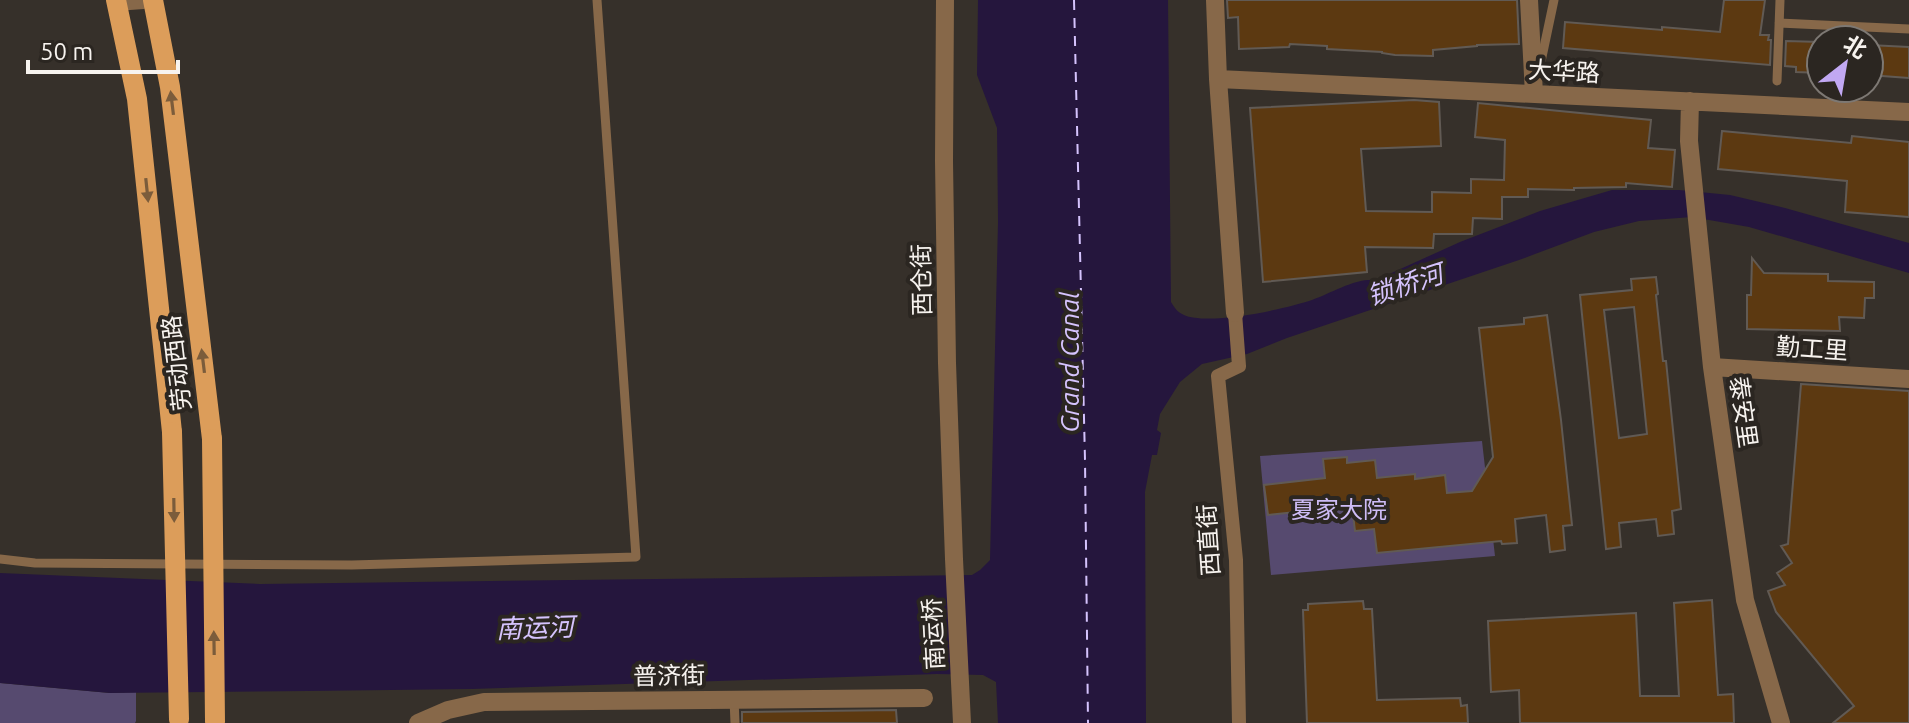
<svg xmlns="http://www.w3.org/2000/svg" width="1909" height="723" font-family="Ubuntu,'Noto Sans SC',sans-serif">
<rect width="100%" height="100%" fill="#36302a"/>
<!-- green -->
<path fill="#564a6f" d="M1482,441L1495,556L1271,575L1260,456Z
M0,683L110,693L136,692V721L135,723H0Z"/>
<!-- water -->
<path fill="#25163d" d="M978,0H1168L1171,302C1175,308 1177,312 1184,315C1209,326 1285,309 1312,300C1332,293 1355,278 1376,280L1460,242L1540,211L1612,190H1679L1730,195L1785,208L1909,243V273L1749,227L1692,217L1639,221L1594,232L1519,260L1287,338L1247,354L1202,364L1180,382L1160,414L1157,430L1161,433L1157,455H1152L1145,492L1146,723H998L996,682L983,675L937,674L472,689L308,691L110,693L0,683V573L260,584L972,575L980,570L990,560L998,222L997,128L977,75Z"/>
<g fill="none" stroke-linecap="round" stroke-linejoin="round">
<!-- ferry -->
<path stroke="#d5c3fd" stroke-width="2" stroke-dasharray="10 8" stroke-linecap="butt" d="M1074,0L1085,460L1088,723"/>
</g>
<!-- building -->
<path fill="#5c3911" stroke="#615a54" stroke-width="2" fill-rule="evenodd" d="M1227,0H1517L1519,44L1477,45V46L1433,50V56L1395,55L1382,53V52L1327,49V46L1290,44L1289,47L1239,49L1238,17L1228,18Z
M1724,0H1765L1760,35H1769L1768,40H1771L1770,65L1563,48L1565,22L1662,30V27L1720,32Z
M1786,41L1821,42V73L1796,72V67L1785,66Z
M1869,45L1909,47V78L1869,75Z
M1414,100L1439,102L1441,146L1361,149L1366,211L1432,212V192L1471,193V179L1504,180L1505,140L1475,137L1478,103L1651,120L1648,148L1675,150L1672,187L1626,183V187L1574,188V190L1528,189V197H1502V219L1473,218L1472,234H1434L1433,248L1365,247L1367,272L1263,282L1250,108Z
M1722,131L1851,143L1852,136L1909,142V217L1845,212L1847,181L1718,169Z
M1752,258L1764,273L1828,274V281L1874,282V298H1865L1864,318L1839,317L1840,331L1747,329V295H1751Z
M1656,277L1658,294L1656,295L1663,361H1666L1681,509L1672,511L1674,534L1658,536L1656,519L1619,523L1621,547L1606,549L1580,295L1632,290L1631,279ZM1634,307L1647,434L1619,438L1604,310Z
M1547,315L1561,420L1572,525L1563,526L1565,550L1550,552L1546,515L1515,519L1517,543L1502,544L1501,541L1377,553L1374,529L1355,531L1352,506L1268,515L1264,485L1325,478L1323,459L1347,457V463L1375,460L1377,478L1415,474V479L1445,475L1447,493L1472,491L1493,457L1479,328L1524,324V318Z
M1801,384L1909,391V723H1833L1854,706L1776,612L1768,591L1785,585L1777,573L1792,563L1781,546L1788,544Z
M1712,600L1718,695L1733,694L1734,723H1520L1519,690L1491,692L1488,621L1636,613L1640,696H1679L1674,603Z
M1363,601L1364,609H1372L1377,700L1460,698L1461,706L1467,705L1468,723H1307L1303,610H1308V604Z
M896,710L897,723H742V712Z"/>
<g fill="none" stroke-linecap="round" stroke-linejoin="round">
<!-- service -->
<path stroke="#876849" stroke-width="9" d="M1779,23L1909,29
M1539,71L1554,0
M1777,81L1780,0
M0,559L35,563L352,565L636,557L597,0
M734,699L735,723"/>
<!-- pedestrian -->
<path stroke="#876849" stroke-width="14" d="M1235,313L1239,366L1218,376L1236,560L1239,723"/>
<!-- minor -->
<path stroke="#876849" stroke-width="18" d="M945,0L944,161L947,363L954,559L962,723
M1215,0L1218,79L1235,313
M1529,0L1534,94
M116,2L143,0
M1218,79L1909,112
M1690,101L1689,141L1712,367L1745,600L1781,723
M1712,367L1909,379
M418,723L448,710L484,702L924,698"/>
<!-- primary -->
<path stroke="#dc9d5a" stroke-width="20" d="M116,0L137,99L172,432
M153,0L170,87L212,439"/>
<!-- primary-bridge -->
<path stroke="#dc9d5a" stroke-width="20" d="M172,432L179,719
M212,439L215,721"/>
</g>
<!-- one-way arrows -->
<defs><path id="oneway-solid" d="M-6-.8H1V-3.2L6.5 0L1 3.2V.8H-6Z" transform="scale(2)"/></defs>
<g fill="#7b5c3b">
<use href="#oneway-solid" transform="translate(172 103) rotate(-97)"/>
<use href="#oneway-solid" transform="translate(147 190) rotate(84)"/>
<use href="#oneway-solid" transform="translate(203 361) rotate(-97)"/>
<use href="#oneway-solid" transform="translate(174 510) rotate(89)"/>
<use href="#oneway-solid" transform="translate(214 643) rotate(-91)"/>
</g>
<g text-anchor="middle" stroke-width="8" stroke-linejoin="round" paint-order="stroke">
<!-- street labels -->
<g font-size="24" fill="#f7f3ef" stroke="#2b2621">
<text transform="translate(1564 72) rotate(3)" y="8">大华路</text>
<text transform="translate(922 280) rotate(-91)" y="8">西仓街</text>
<text transform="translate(1812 349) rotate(4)" y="8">勤工里</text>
<text transform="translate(177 363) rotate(-97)" y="8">劳动西路</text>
<text transform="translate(1743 412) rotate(82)" y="8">泰安里</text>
<text transform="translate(1209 540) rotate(-94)" y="8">西直街</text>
<text transform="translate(934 634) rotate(-93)" y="8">南运桥</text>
<text transform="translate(669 676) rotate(-1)" y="8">普济街</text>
</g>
<!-- park labels -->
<g font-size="24" fill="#cebcf6" stroke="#2b2621">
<text x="1339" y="518">夏家大院</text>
</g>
<!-- water labels -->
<g font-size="26" font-style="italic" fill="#d5c3fd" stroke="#2b2621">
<text transform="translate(1405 285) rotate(-18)" y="9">锁桥河</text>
<text transform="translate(1070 362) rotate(-90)" y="9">Grand Canal</text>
<text transform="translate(535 628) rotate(-2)" y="9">南运河</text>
</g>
</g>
<!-- north arrow -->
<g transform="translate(1845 64) rotate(31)"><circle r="38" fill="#2b2621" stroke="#7d7873" stroke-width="2"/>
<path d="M0-6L14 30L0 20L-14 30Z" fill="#c1a8f3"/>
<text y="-12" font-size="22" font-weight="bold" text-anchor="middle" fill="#f7f3ef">北</text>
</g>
<!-- scale -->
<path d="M28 60v12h150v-12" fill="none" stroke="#f7f3ef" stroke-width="4"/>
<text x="40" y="60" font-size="24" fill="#f7f3ef" stroke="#2b2621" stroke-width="6" paint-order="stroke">50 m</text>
</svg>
